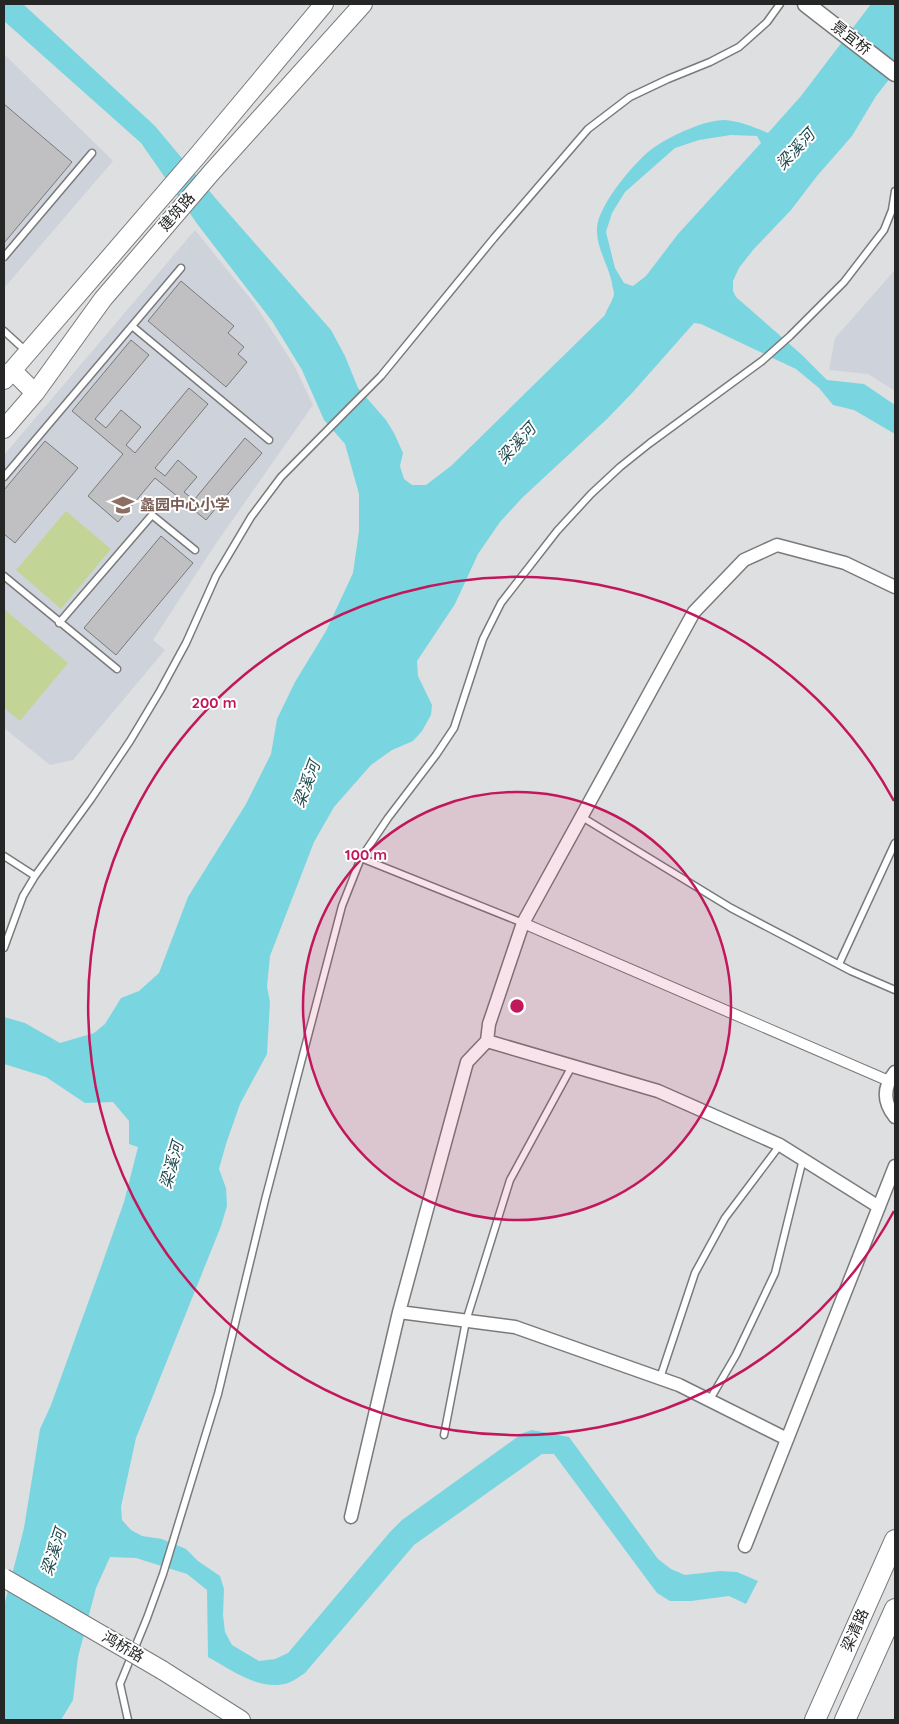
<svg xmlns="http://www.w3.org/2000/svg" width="899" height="1724" font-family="Quicksand,'Noto Sans SC',sans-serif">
<rect width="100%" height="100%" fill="#dedfe1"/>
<!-- built -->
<path fill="#ced3db" d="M4,54L113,161L4,288Z
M195,230L254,303L294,365L313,405L215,545L153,640L165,650L73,760L50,765L4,728V455Z
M895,270V391L868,374L829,370L835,338Z"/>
<!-- green -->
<path fill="#c2d596" d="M66,511L111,549L61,609L16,570Z
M4,609L68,663L20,721L4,708Z"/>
<!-- water -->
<path fill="#79d6e1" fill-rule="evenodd" d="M4,4H23L155,126L217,200L331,330L345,356L358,388L386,420L394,433L403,453L400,466L404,479L412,485H426L451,466L605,315C607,309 613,300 614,294C614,291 612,286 612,283C608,264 596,248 597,228C598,205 637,158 656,146C673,135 705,120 724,120C740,121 754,127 768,133L801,96L871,4H895V72L876,96L852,136L817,176L791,210L753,250L739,268L733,281V291L736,297L802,355L827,380L864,384L895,405V434L854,410L833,405L819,388L796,369L701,324L694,323L633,392L607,419L522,498L500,522L478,554L455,604L417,661L418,676L432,705L431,715L422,731L413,741L392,750L371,765L334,807L314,842L270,956L267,987L270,1002L267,1054L240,1104L226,1144L219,1169L226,1188L227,1206L221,1226L136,1438L121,1507L122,1520L131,1530L142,1536L162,1539L186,1549L198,1561L220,1576L224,1589L223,1615L225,1632L232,1645L259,1661L275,1659L288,1653L390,1532L402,1520L523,1433L532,1430L569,1437L658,1559L671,1569L685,1575L720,1571L737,1572L758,1581L746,1604L729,1596L691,1601H670L657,1593L554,1454H542L414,1545L305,1673C300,1676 294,1681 288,1683C260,1692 232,1670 208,1657L207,1590L187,1574L136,1558L110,1557L96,1588L78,1657L73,1700L61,1720H4V1606L24,1528L40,1429L51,1405L101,1267L124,1202L138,1147L129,1144V1121L113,1102L85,1103L46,1077L4,1064V1017L25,1023L60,1043L94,1033L105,1024L121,998L139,991L159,973L188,897L246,804L271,754L277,719L295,682L326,631L353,573L359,531V494L345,444L324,420L302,370L272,321L198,225L141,143L4,21ZM731,135L757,136L761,143L678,234L646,276L633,286L624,283L615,268L606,232L612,213L625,192L675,148L699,140Z"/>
<!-- building -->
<path fill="#c0c0c2" stroke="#79797b" d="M4,104L72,162L4,243Z
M181,281L234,326L228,333L244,347L238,354L247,362L226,387L148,321Z
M131,340L149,355L95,419L106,428L121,410L141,427L126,445L135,453L189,388L208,404L155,468L165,476L178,460L197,477L184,492L194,500L245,438L262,453L206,520L155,478L118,522L88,496L123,454L72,411Z
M45,441L78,468L15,543L4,534V490Z
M161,536L193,563L116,655L84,628Z"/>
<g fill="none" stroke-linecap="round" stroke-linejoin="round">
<!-- service casing -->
<g stroke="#797a7b" stroke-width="9">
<path id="service" d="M4,257L92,153
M132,326L269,440
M4,331L27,352
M4,477L181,268
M4,576L117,669
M59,623L152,515L195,550
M582,817L731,908L851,971L895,990
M4,856L35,876
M361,858L523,923
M4,948L23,896L35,876L91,799L130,741L160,691L186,643L216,576L251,517L281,477L381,376L494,238L588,129L630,97L668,79L710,62L739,47L767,22L780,4
M839,964L895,843
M660,1378L695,1273L725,1218L780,1145
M709,1401L736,1355L775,1273L803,1159
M444,1435L466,1321L510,1180L572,1066
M128,1720L120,1684L147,1618L163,1574L218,1394L265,1200L342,906L361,858L388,818L436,755L454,728L483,639L501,603L557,531L591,494L620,467L650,443L762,361L790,336L844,282L884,230L892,210L895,191"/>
</g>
<!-- pedestrian casing -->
<g stroke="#797a7b" stroke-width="12">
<path id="pedestrian" d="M523,923L889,1081"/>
</g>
<!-- minor casing -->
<g stroke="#797a7b" stroke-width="15">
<path id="minor" d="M487,1041L489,1024L523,923L694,612L744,560L777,545L845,563L895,587
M895,1072C883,1087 883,1102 895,1117
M399,1312L515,1327L679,1385L787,1439
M351,1517L399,1312L467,1062L487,1041L658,1091L780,1145L879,1207
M745,1546L895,1166"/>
</g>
<!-- tertiary casing -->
<g stroke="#797a7b" stroke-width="19">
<path id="tertiary" d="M806,4L895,73"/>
</g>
<!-- secondary casing -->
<g stroke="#797a7b" stroke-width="20">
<path id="secondary" d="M12,370L35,393
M4,380L198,155L324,4
M4,429L35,393L103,299L211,173L363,4
M162,1670L241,1720"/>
</g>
<!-- primary casing -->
<g stroke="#797a7b" stroke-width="22">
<path id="primary" d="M815,1720L895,1540
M845,1720L895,1609"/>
</g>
<!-- service -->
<use href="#service" stroke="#fff" stroke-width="6"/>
<!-- pedestrian -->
<use href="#pedestrian" stroke="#fff" stroke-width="10"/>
<!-- minor -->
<use href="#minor" stroke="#fff" stroke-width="12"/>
<!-- tertiary -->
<use href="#tertiary" stroke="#fff" stroke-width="16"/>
<!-- secondary -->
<use href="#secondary" stroke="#fff" stroke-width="18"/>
<!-- primary -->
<use href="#primary" stroke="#fff" stroke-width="20"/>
<!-- secondary-bridge casing -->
<g stroke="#797a7b" stroke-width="20" stroke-linecap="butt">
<path id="secondary-bridge" d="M4,1578L162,1670"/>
</g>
<!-- secondary-bridge -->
<use href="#secondary-bridge" stroke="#fff" stroke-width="18"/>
</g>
<!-- distance rings -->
<circle cx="517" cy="1006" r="214" fill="#c2185b" fill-opacity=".12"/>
<g fill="none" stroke="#c2185b" stroke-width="2.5">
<circle cx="517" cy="1006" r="214"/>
<path d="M894 1211A429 429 0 1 1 894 801"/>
</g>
<!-- icons -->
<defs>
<g id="school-bare" transform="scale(1.725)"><path d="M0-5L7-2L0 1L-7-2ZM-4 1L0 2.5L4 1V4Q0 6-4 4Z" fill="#8d6e63" stroke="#fff" stroke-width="2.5" paint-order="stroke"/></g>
</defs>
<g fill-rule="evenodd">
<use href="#school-bare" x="123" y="505"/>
</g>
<g text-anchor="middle" stroke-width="4" stroke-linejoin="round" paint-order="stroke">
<!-- street labels -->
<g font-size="15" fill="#252626" stroke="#fff">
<text transform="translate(851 38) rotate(38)" y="5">景宜桥</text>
<text transform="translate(177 212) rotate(-49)" y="5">建筑路</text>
<text transform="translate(855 1630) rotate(-66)" y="5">梁清路</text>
<text transform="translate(123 1647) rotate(30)" y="5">鸿桥路</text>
</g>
<!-- education labels -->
<g font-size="15" font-weight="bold" fill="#785e54" stroke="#fff" text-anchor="start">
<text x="140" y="510">蠡园中心小学</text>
</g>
<!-- water labels -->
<g font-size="16" font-style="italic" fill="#214c51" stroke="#fff">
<text transform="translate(795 149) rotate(-47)" y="6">梁溪河</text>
<text transform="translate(516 443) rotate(-47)" y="6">梁溪河</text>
<text transform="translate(306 784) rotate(-69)" y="6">梁溪河</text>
<text transform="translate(171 1165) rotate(-74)" y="6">梁溪河</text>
<text transform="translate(53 1552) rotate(-72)" y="6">梁溪河</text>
</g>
</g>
<circle cx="517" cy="1006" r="8" fill="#c2185b" stroke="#fff" stroke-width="2.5"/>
<g font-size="15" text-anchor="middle" font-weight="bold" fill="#c2185b" stroke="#fff" stroke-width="4" stroke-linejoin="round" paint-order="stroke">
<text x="214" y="708">200 m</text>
<text x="366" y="860">100 m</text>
</g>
<!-- border -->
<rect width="899" height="1724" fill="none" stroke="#252626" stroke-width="10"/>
</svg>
